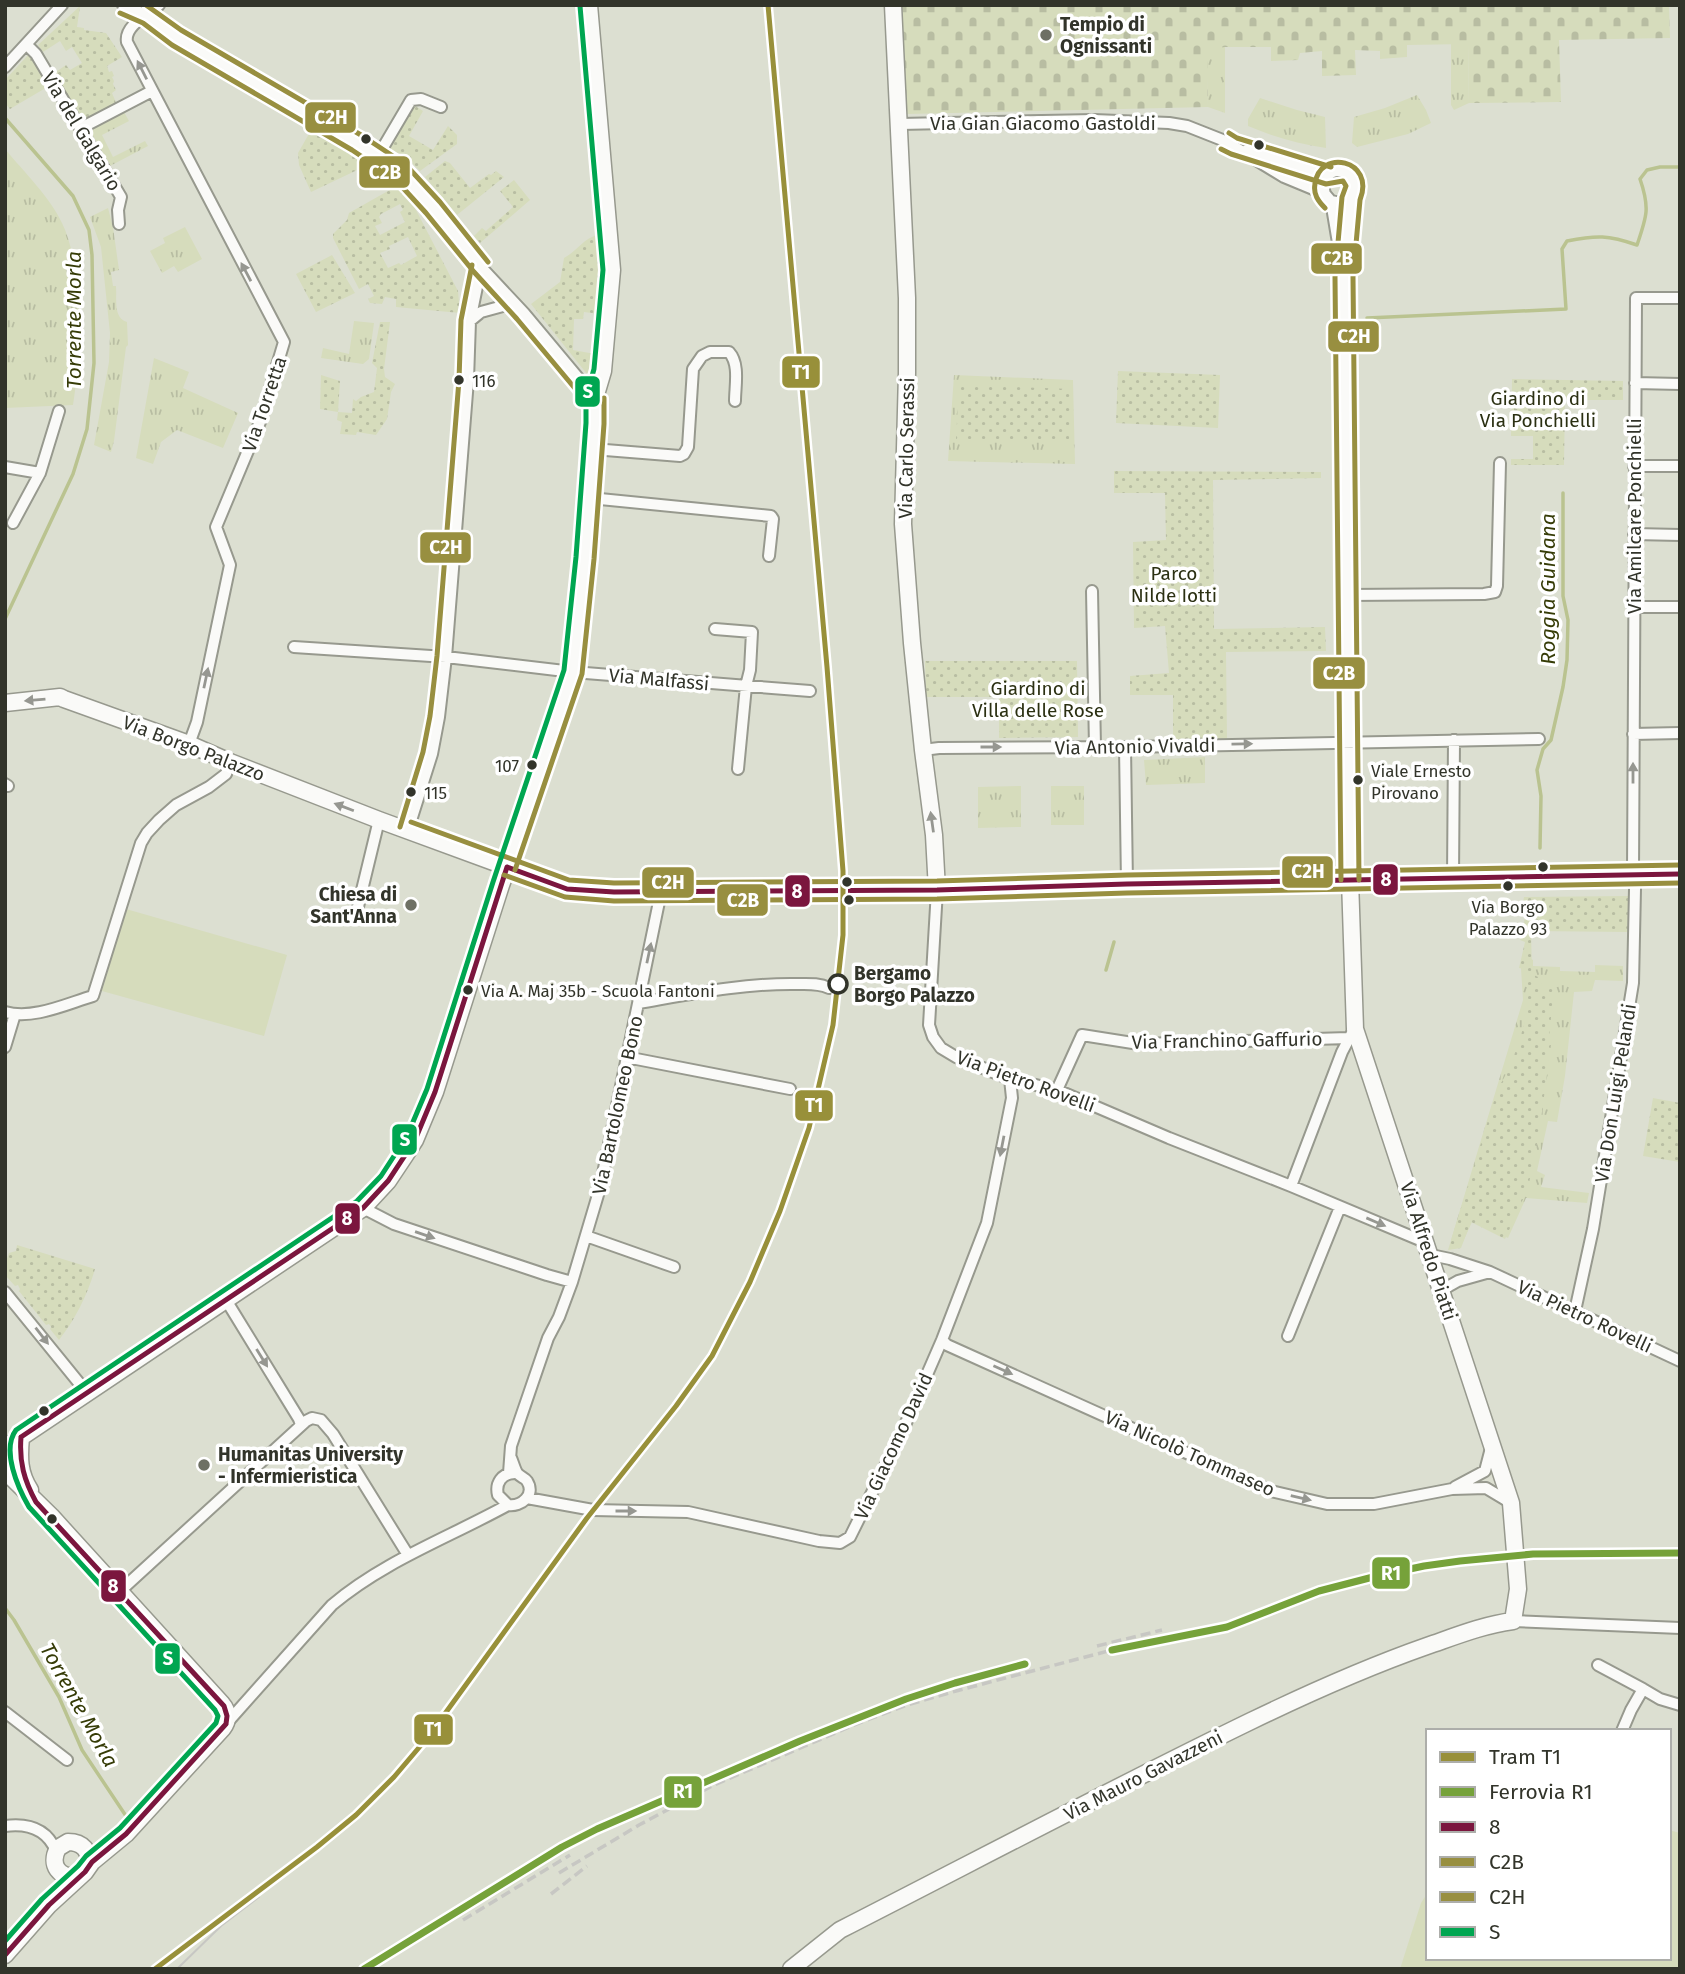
<svg xmlns="http://www.w3.org/2000/svg" width="1685" height="1974" font-family="'Fira Sans',sans-serif">
<defs>
<pattern id="grass-tufts" width="24" height="20" patternUnits="userSpaceOnUse" patternTransform="scale(1.75)"><rect width="24" height="20" fill="#d6dcbc"/><path d="M3 7l-1-3M5 7V3M7 7l1-3M15 17l-1-3M17 17v-4M19 17l1-3" fill="none" stroke="#b8bda2"/></pattern>
<pattern id="cemetery-stones" width="16" height="16" patternUnits="userSpaceOnUse" patternTransform="scale(1.75)"><rect width="16" height="16" fill="#d6dcbc"/><path d="M2 7V4a2 2 0 0 1 4 0v3zM10 15v-3a2 2 0 0 1 4 0v3z" fill="#b8bda2"/></pattern>
<pattern id="garden-dots" width="8" height="8" patternUnits="userSpaceOnUse" patternTransform="scale(1.75)"><rect width="8" height="8" fill="#d6dcbc"/><path d="M2 2h.1M6 6h.1" fill="none" stroke="#b8bda2" stroke-width="1.8" stroke-linecap="round"/></pattern>
</defs>
<rect width="100%" height="100%" fill="#dcdfd1"/>
<!-- grass -->
<path fill="url(#grass-tufts)" d="M1451,44H1468L1469,103L1454,110L1451,105Z
M1206,47H1225V113L1208,107Z
M1417,95L1426,110L1431,123L1408,134L1357,147L1352,143L1354,117L1385,108Z
M1260,98L1297,110L1325,117L1326,148C1298,144 1274,137 1248,126V119Z
M124,112L129,121L102,135L113,157L145,141L148,146L110,166L89,129Z
M5,149C24,172 50,197 62,223C84,268 81,356 73,405L5,408Z
M108,208L113,227L119,270L111,272L113,286H116C117,299 113,318 127,322L128,345L126,347L114,441L111,452L94,445L109,362L110,333L101,247L90,217Z
M185,227L202,259L178,272L174,266L162,273L150,251L165,243L163,238Z
M354,321L374,323L369,359L363,364L321,358L323,348L349,354Z
M154,358L189,372L183,388L238,413L223,448L177,430L161,442L153,464L136,458Z
M954,375L1073,380L1075,464L948,461Z
M1205,757V783L1146,785L1144,760Z
M1021,786V827L978,828V787Z
M1051,786H1084V825H1051Z
M1523,954L1533,960V966L1560,967V971L1595,972V965L1623,966V981L1595,980L1592,991L1574,992L1565,1076L1557,1122L1548,1121L1537,1171L1545,1175L1541,1187L1589,1193L1587,1203L1526,1198L1508,1238L1472,1222L1461,1246L1451,1240L1523,1000L1521,969Z"/>
<!-- cemetery -->
<path fill="url(#cemetery-stones)" d="M902,5H1669L1670,38L1559,40L1561,102L1469,103L1468,44L1407,45V57L1380,59V51L1355,50L1356,75L1322,76V51L1300,53L1298,60L1271,61V47H1207L1208,107L907,114Z"/>
<!-- garden -->
<path fill="url(#garden-dots)" fill-rule="evenodd" d="M80,6L77,27L84,28V30L106,33L122,57L107,66L109,72L112,71L114,76L112,77L114,81L113,84L116,90L112,93L117,105L83,122L53,74L66,65L70,70L82,63L72,47L66,51L60,41L43,52L38,45Z
M29,54L49,86L10,109L5,103V80Z
M414,105L423,111L409,136L433,150L448,126L457,135V144L420,171L412,163L387,147Z
M310,132L372,163L311,192L299,165L298,153Z
M445,161L450,163L470,188L489,174L491,175L496,171L504,177L457,215L425,177Z
M514,180L530,200L480,243L474,236L482,228L486,231L488,229L513,207L500,191Z
M402,183L458,291L460,313L396,307V299L385,297L382,304L370,303L368,299L374,296L368,284L359,289L333,238V234L347,220L349,213ZM400,204L403,210L400,212L405,222L380,235L375,226L382,223L379,217L381,214ZM408,237L417,256L401,265L399,263L388,268L380,253L390,249L389,246Z
M597,235L602,286L599,314L584,312L583,319H574L573,350L595,354L594,372L587,374L531,304L560,282L564,258C577,251 583,239 597,235Z
M332,255L355,293L316,312L296,274Z
M380,322H390L384,369L385,377L395,384L391,392L387,419L376,435L357,432L356,435L340,434L342,422L337,420L338,412L320,409L321,375L340,381L338,412L352,413L353,399L356,401L361,397L374,392L377,368L372,363Z
M1118,371L1220,375L1218,428L1116,423Z
M1512,379L1623,381V400H1565L1564,465H1511V459H1533V436H1511Z
M959,385L1071,389L1069,443L956,439Z
M1114,471L1321,472V478L1213,480L1214,629L1325,627L1326,651L1226,652L1227,739L1173,740V695H1130V676L1169,673L1165,626L1134,628L1133,542L1166,540L1165,493H1114Z
M925,661H1077L1078,737L999,738V697H926Z
M1629,896L1628,932L1531,931L1532,974L1542,979L1541,988H1554L1549,1037H1552L1539,1134L1528,1188L1505,1239L1471,1222L1461,1248L1448,1250L1498,1088C1513,1066 1530,1016 1528,990C1528,983 1526,976 1524,969L1519,968L1525,942L1520,940L1528,905L1523,902L1524,897Z
M1653,1098L1680,1103V1162L1643,1156Z
M17,1245L95,1269C87,1296 76,1318 59,1340L50,1329L51,1327L49,1324L46,1325L19,1291L20,1289L18,1285L15,1286L5,1275V1264L9,1253L16,1251Z"/>
<!-- pitch -->
<path fill="#d6dcbc" d="M126,909L287,955L264,1036L102,991Z
M1669,1830L1680,1833V1969H1400L1421,1903L1428,1892V1958H1669Z"/>
<g fill="none" stroke-linecap="round" stroke-linejoin="round">
<!-- stream -->
<path stroke="#bac390" stroke-width="3.5" d="M5,118L73,196L89,230L92,255L94,363L87,429L73,474L5,619
M1367,318L1566,309L1562,249L1567,241C1597,235 1608,235 1637,245C1647,216 1650,208 1640,179L1647,170L1660,167H1680
M1540,848L1541,796L1537,770L1543,749L1551,740L1563,687L1567,660L1568,620L1563,596V493
M1106,970L1114,942
M5,1608L14,1620L59,1697L82,1750L126,1816"/>
<!-- street casing -->
<g stroke="#97998e" stroke-width="14">
<path id="street" d="M123,5L147,15L176,37L357,143L400,171L433,207L481,267L524,313L595,398
M159,5C147,15 124,26 127,42L284,342L260,422L216,527L230,565L197,722L189,744
M26,44L36,54L121,197L118,210L119,224
M5,67L62,5
M900,124L1094,120L1169,123L1187,126L1225,141L1284,177L1325,194L1331,201L1341,203L1351,198
M81,128L152,91
M1247,150L1328,175
M378,156L411,100L421,99L441,107
M1325,194C1319,173 1339,163 1353,179L1355,189L1351,198L1344,277L1350,880
M1331,201L1341,261
M470,321L481,312L514,303
M1635,383L1680,384
M593,449L680,456L684,454L688,447L693,369L702,356L710,352H729C740,364 735,386 735,401
M1634,466H1680
M5,467L40,473
M590,498L771,516L773,519L769,556
M13,523L40,473L59,411
M1634,534L1680,535
M1092,591L1095,747
M1347,595L1484,594L1495,592L1497,586L1500,463
M1633,607H1680
M715,629L752,632L750,670L746,686L738,769
M294,647L446,657L573,672L810,691
M1633,734L1680,733
M1125,747L1127,884
M923,750L939,748L1125,747L1539,739
M5,784L8,786
M408,830L432,754L439,717L446,657L468,380L470,321L481,267
M1453,878L1454,740
M937,890L929,1025L933,1037L941,1048L956,1057L1010,1079L1057,1090L1169,1138L1291,1186L1427,1243
M355,919L379,820
M639,1003C691,994 744,983 797,984C808,984 819,983 829,988
M5,1012C33,1020 66,1004 93,996L141,843L147,833L159,820L176,805L209,787L226,774L230,762
M5,1047L15,1014
M626,1057L790,1089
M1057,1090L1082,1035L1139,1044L1349,1038
M1291,1186L1342,1052L1352,1033
M363,1208L394,1224L547,1275L572,1282
M586,1236L674,1267
M1431,1255L1450,1259L1490,1272L1680,1361
M1442,1290L1458,1281L1490,1272
M5,1292L88,1394
M226,1300L299,1419L301,1425
M1575,1311L1593,1229L1633,983L1635,889L1633,874L1636,298H1680
M1288,1336L1340,1207
M942,1340L947,1345L1271,1491L1327,1504H1374L1452,1489L1486,1488L1511,1503
M509,1473L511,1446L548,1338L559,1317L572,1282L600,1188L661,892
M1455,1487L1485,1471L1491,1448
M527,1498L593,1510L688,1512L819,1541L840,1543L850,1537L902,1432L942,1340L987,1223L1012,1098L1010,1079
M508,1505L498,1495C495,1483 502,1473 515,1473
M119,1592L306,1421L312,1418L321,1420L333,1434L408,1555
M1513,1621L1680,1628
M1598,1665L1643,1689
M5,1712L67,1760
M226,1724L332,1605C384,1561 448,1538 508,1505C521,1507 536,1495 527,1481C525,1478 521,1477 518,1474C515,1471 513,1462 511,1458
M1622,1731L1631,1710L1643,1689L1660,1699L1680,1705
M5,1826C28,1823 47,1829 56,1851"/>
</g>
<!-- secondary casing -->
<g stroke="#97998e" stroke-width="19">
<path id="secondary" d="M893,5L907,298V373L903,524L912,643L923,750L934,835L937,890
M5,703L60,697L64,699L189,744L230,762L379,820L567,889L614,892L880,891L1633,874H1680
M21,1437C19,1458 19,1473 30,1490
M5,1448L363,1208L388,1181L406,1154L415,1140L435,1092L501,885L530,803L573,672L585,558L595,423V398L603,371L612,270L589,5
M5,1471L51,1516L222,1704C228,1711 229,1720 223,1728L126,1834L92,1862L85,1872L49,1905L5,1955
M78,1876C59,1879 49,1865 58,1848L68,1842C83,1842 90,1851 89,1865
M791,1969L840,1930C977,1860 1113,1788 1251,1721C1309,1693 1367,1667 1427,1646C1456,1636 1483,1625 1513,1621L1518,1589L1511,1503L1355,1029L1350,880"/>
</g>
<!-- street -->
<use href="#street" stroke="#fafaf8" stroke-width="10"/>
<!-- secondary -->
<use href="#secondary" stroke="#fafaf8" stroke-width="16"/>
<!-- tram -->
<path stroke="#c7c7c3" stroke-width="2" d="M177,1969L221,1926L259,1897"/>
<!-- rail -->
<path stroke="#c7c7c3" stroke-width="3.5" stroke-dasharray="10 5" stroke-linecap="butt" d="M1097,1646L1162,1630
M559,1873L639,1825L714,1785L854,1725L907,1705L956,1691L1112,1650
M551,1894L587,1866
M463,1920L570,1855"/>
<!-- bus-1 casing -->
<g stroke="#fff" stroke-width="10">
<path id="bus-1" d="M507,867L567,889L614,892L937,890L1127,884L1680,874
M21,1437L363,1208L388,1181L415,1140L435,1092L507,867
M21,1437C19,1462 24,1480 36,1502L224,1706L227,1716L226,1724
M5,1955L49,1905L85,1872L92,1862L126,1834L226,1724"/>
</g>
<!-- bus-2 casing -->
<g stroke="#fff" stroke-width="10">
<path id="bus-2" d="M120,13L143,23L172,45L352,150L394,178L426,213L474,272L517,319L588,404
M1221,149L1231,154L1326,184L1343,181L1346,186L1342,197L1335,277L1341,880
M515,870L582,674L594,559L604,424V398
M504,875L565,897L614,901L937,899L1127,893L1680,883"/>
</g>
<!-- bus-3 casing -->
<g stroke="#fff" stroke-width="10">
<path id="bus-3" d="M146,5L181,30L361,135L405,164L440,202L488,262
M1229,133L1237,138L1331,167
M1325,208C1318,201 1313,194 1315,184C1319,148 1376,159 1360,200L1353,277L1359,880
M411,822L569,880L614,883L937,881L1127,875L1680,865
M400,827L423,752L430,716L437,656L459,380L461,320L472,265"/>
</g>
<!-- bus-4 casing -->
<g stroke="#fff" stroke-width="10">
<path id="bus-4" d="M5,1941L42,1899L78,1866L86,1856L120,1828L216,1723L218,1716L215,1710L29,1507C18,1488 1,1450 16,1430L357,1201L381,1176L407,1136L427,1089L493,882L564,670L576,557L586,423V397L594,369L603,270L580,6"/>
</g>
<!-- bus-1 -->
<use href="#bus-1" stroke="#7b163e" stroke-width="5"/>
<!-- bus-2 -->
<use href="#bus-2" stroke="#988f40" stroke-width="5"/>
<!-- bus-3 -->
<use href="#bus-3" stroke="#988f40" stroke-width="5"/>
<!-- bus-4 -->
<use href="#bus-4" stroke="#00a651" stroke-width="5"/>
<!-- rail-1 casing -->
<g stroke="#fff" stroke-width="12">
<path id="rail-1" d="M1112,1650L1227,1627L1319,1591L1377,1576L1424,1566L1460,1561L1533,1554L1680,1553
M364,1969L562,1847L597,1829L800,1741L906,1699L955,1683L1025,1664"/>
</g>
<!-- rail-1 -->
<use href="#rail-1" stroke="#76a23a" stroke-width="7"/>
<!-- tram-1 casing -->
<g stroke="#fff" stroke-width="10">
<path id="tram-1" d="M155,1969L317,1847L356,1815L394,1777L428,1737L587,1518L676,1406L712,1356L750,1282L780,1211L809,1128L833,1025L843,935V871L827,667L768,5"/>
</g>
<!-- tram-1 -->
<use href="#tram-1" stroke="#98903a" stroke-width="5"/>
</g>
<!-- one-way arrows -->
<defs><path id="oneway-solid" d="M-6-.8H1V-3.2L6.5 0L1 3.2V.8H-6Z" transform="scale(1.75)"/></defs>
<g fill="#969791">
<use href="#oneway-solid" transform="translate(142 70) rotate(-117)"/>
<use href="#oneway-solid" transform="translate(246 272) rotate(-118)"/>
<use href="#oneway-solid" transform="translate(206 678) rotate(-78)"/>
<use href="#oneway-solid" transform="translate(35 700) rotate(175)"/>
<use href="#oneway-solid" transform="translate(1242 744) rotate(-1)"/>
<use href="#oneway-solid" transform="translate(991 747)"/>
<use href="#oneway-solid" transform="translate(1633 773) rotate(-90)"/>
<use href="#oneway-solid" transform="translate(344 807) rotate(-159)"/>
<use href="#oneway-solid" transform="translate(932 822) rotate(-98)"/>
<use href="#oneway-solid" transform="translate(649 953) rotate(-78)"/>
<use href="#oneway-solid" transform="translate(1002 1146) rotate(101)"/>
<use href="#oneway-solid" transform="translate(1376 1222) rotate(23)"/>
<use href="#oneway-solid" transform="translate(425 1235) rotate(19)"/>
<use href="#oneway-solid" transform="translate(42 1336) rotate(52)"/>
<use href="#oneway-solid" transform="translate(262 1358) rotate(58)"/>
<use href="#oneway-solid" transform="translate(1003 1370) rotate(24)"/>
<use href="#oneway-solid" transform="translate(1301 1498) rotate(13)"/>
<use href="#oneway-solid" transform="translate(626 1511)"/>
</g>
<!-- markers -->
<g fill="#6e7064" stroke="#fff" stroke-width="2.5">
<circle cx="1046" cy="35" r="7"/>
<circle cx="411" cy="905" r="7"/>
<circle cx="204" cy="1465" r="7"/>
</g>
<g fill="#32342a" stroke="#fff" stroke-width="2.5">
<circle cx="366" cy="139" r="6"/>
<circle cx="1259" cy="145" r="6"/>
<circle cx="459" cy="380" r="6"/>
<circle cx="532" cy="765" r="6"/>
<circle cx="1358" cy="780" r="6"/>
<circle cx="411" cy="792" r="6"/>
<circle cx="1543" cy="867" r="6"/>
<circle cx="847" cy="882" r="6"/>
<circle cx="1508" cy="886" r="6"/>
<circle cx="849" cy="900" r="6"/>
<circle cx="468" cy="990" r="6"/>
<circle cx="44" cy="1411" r="6"/>
<circle cx="52" cy="1519" r="6"/>
</g>
<circle fill="#fff" stroke="#32342a" stroke-width="3.5" cx="838" cy="984" r="9"/>
<g text-anchor="middle" stroke-width="7" stroke-linejoin="round" paint-order="stroke">
<!-- bus labels -->
<g font-size="17" fill="#32342a" stroke="#fff" text-anchor="start">
<text x="472" y="387">116</text>
<text x="519" y="772" text-anchor="end">107</text>
<text x="1371" y="777">Viale Ernesto<tspan x="1371" dy="22">Pirovano</tspan></text>
<text x="424" y="799">115</text>
<text x="1508" y="913" text-anchor="middle">Via Borgo<tspan x="1508" dy="22">Palazzo 93</tspan></text>
<text x="481" y="997">Via A. Maj 35b - Scuola Fantoni</text>
</g>
<!-- poi labels -->
<g font-size="19" font-weight="bold" fill="#32342a" stroke="#fff" text-anchor="start">
<text x="1060" y="31">Tempio di<tspan x="1060" dy="22">Ognissanti</tspan></text>
<text x="397" y="901" text-anchor="end">Chiesa di<tspan x="397" dy="22">Sant'Anna</tspan></text>
<text x="218" y="1461">Humanitas University<tspan x="218" dy="22">- Infermieristica</tspan></text>
</g>
<!-- street labels -->
<g font-size="19" fill="#32342a" stroke="#fff">
<text x="1043" y="130">Via Gian Giacomo Gastoldi</text>
<text transform="translate(82 131) rotate(59)" y="7">Via del Galgario</text>
<text transform="translate(264 404) rotate(-71)" y="7">Via Torretta</text>
<text transform="translate(906 448) rotate(-89)" y="7">Via Carlo Serassi</text>
<text transform="translate(1634 516) rotate(-90)" y="7">Via Amilcare Ponchielli</text>
<text transform="translate(659 679) rotate(5)" y="7">Via Malfassi</text>
<text transform="translate(1135 746) rotate(-1)" y="7">Via Antonio Vivaldi</text>
<text transform="translate(194 748) rotate(21)" y="7">Via Borgo Palazzo</text>
<text transform="translate(1227 1040) rotate(-1)" y="7">Via Franchino Gaffurio</text>
<text transform="translate(1026 1081) rotate(20)" y="7">Via Pietro Rovelli</text>
<text transform="translate(1615 1093) rotate(-81)" y="7">Via Don Luigi Pelandi</text>
<text transform="translate(617 1105) rotate(-78)" y="7">Via Bartolomeo Bono</text>
<text transform="translate(1429 1251) rotate(72)" y="7">Via Alfredo Piatti</text>
<text transform="translate(1585 1316) rotate(25)" y="7">Via Pietro Rovelli</text>
<text transform="translate(893 1446) rotate(-65)" y="7">Via Giacomo David</text>
<text transform="translate(1190 1453) rotate(24)" y="7">Via Nicolò Tommaseo</text>
<text transform="translate(1143 1775) rotate(-27)" y="7">Via Mauro Gavazzeni</text>
</g>
<!-- park labels -->
<g font-size="19" fill="#2b3012" stroke="#fff">
<text x="1538" y="405">Giardino di<tspan x="1538" dy="22">Via Ponchielli</tspan></text>
<text x="1174" y="580">Parco<tspan x="1174" dy="22">Nilde Iotti</tspan></text>
<text x="1038" y="695">Giardino di<tspan x="1038" dy="22">Villa delle Rose</tspan></text>
</g>
<!-- stop labels -->
<g font-size="19" font-weight="bold" fill="#32342a" stroke="#fff" text-anchor="start">
<text x="854" y="980">Bergamo<tspan x="854" dy="22">Borgo Palazzo</tspan></text>
</g>
<!-- water labels -->
<g font-size="21" font-style="italic" fill="#363c07" stroke="#fff">
<text transform="translate(74 320) rotate(-90)" y="7">Torrente Morla</text>
<text transform="translate(1548 589) rotate(-90)" y="7">Roggia Guidana</text>
<text transform="translate(79 1705) rotate(61)" y="7">Torrente Morla</text>
</g>
</g>
<g stroke="#fff" stroke-width="2.5">
<rect x="304" y="101" width="53" height="33" rx="7" fill="#988f40"/>
<rect x="358" y="155" width="53" height="34" rx="7" fill="#988f40"/>
<rect x="1310" y="242" width="53" height="33" rx="7" fill="#988f40"/>
<rect x="1327" y="320" width="53" height="33" rx="7" fill="#988f40"/>
<rect x="781" y="355" width="40" height="34" rx="7" fill="#98903a"/>
<rect x="574" y="375" width="27" height="33" rx="7" fill="#00a651"/>
<rect x="419" y="531" width="53" height="33" rx="7" fill="#988f40"/>
<rect x="1312" y="656" width="54" height="34" rx="7" fill="#988f40"/>
<rect x="1281" y="855" width="53" height="34" rx="7" fill="#988f40"/>
<rect x="1372" y="863" width="27" height="33" rx="7" fill="#7b163e"/>
<rect x="641" y="866" width="54" height="33" rx="7" fill="#988f40"/>
<rect x="784" y="874" width="27" height="34" rx="7" fill="#7b163e"/>
<rect x="716" y="883" width="53" height="34" rx="7" fill="#988f40"/>
<rect x="794" y="1089" width="40" height="33" rx="7" fill="#98903a"/>
<rect x="391" y="1123" width="27" height="33" rx="7" fill="#00a651"/>
<rect x="334" y="1202" width="27" height="33" rx="7" fill="#7b163e"/>
<rect x="1371" y="1556" width="40" height="34" rx="7" fill="#76a23a"/>
<rect x="100" y="1569" width="27" height="34" rx="7" fill="#7b163e"/>
<rect x="154" y="1642" width="27" height="33" rx="7" fill="#00a651"/>
<rect x="413" y="1713" width="41" height="33" rx="7" fill="#98903a"/>
<rect x="663" y="1775" width="40" height="34" rx="7" fill="#76a23a"/>
</g>
<g font-size="19" text-anchor="middle" font-weight="bold" fill="#fff">
<text x="331" y="124">C2H</text>
<text x="385" y="179">C2B</text>
<text x="1337" y="265">C2B</text>
<text x="1354" y="343">C2H</text>
<text x="801" y="379">T1</text>
<text x="588" y="398">S</text>
<text x="446" y="554">C2H</text>
<text x="1339" y="680">C2B</text>
<text x="1308" y="878">C2H</text>
<text x="1386" y="886">8</text>
<text x="668" y="889">C2H</text>
<text x="797" y="898">8</text>
<text x="743" y="907">C2B</text>
<text x="814" y="1112">T1</text>
<text x="405" y="1146">S</text>
<text x="347" y="1225">8</text>
<text x="1391" y="1580">R1</text>
<text x="113" y="1593">8</text>
<text x="168" y="1665">S</text>
<text x="433" y="1736">T1</text>
<text x="683" y="1798">R1</text>
</g>
<!-- border -->
<rect width="1685" height="1974" fill="none" stroke="#32342a" stroke-width="14"/>
<!-- legend -->
<rect x="1426" y="1729" width="245" height="231" fill="#ffffff" stroke="#adaeaa" stroke-width="2"/>
<rect x="1440" y="1752" width="35" height="10" fill="#98903a" stroke="#adaeaa" stroke-width="2"/>
<text x="1489" y="1764" font-size="21" fill="#32342a">Tram T1</text>
<rect x="1440" y="1787" width="35" height="10" fill="#76a23a" stroke="#adaeaa" stroke-width="2"/>
<text x="1489" y="1799" font-size="21" fill="#32342a">Ferrovia R1</text>
<rect x="1440" y="1822" width="35" height="10" fill="#7b163e" stroke="#adaeaa" stroke-width="2"/>
<text x="1489" y="1834" font-size="21" fill="#32342a">8</text>
<rect x="1440" y="1857" width="35" height="10" fill="#988f40" stroke="#adaeaa" stroke-width="2"/>
<text x="1489" y="1869" font-size="21" fill="#32342a">C2B</text>
<rect x="1440" y="1892" width="35" height="10" fill="#988f40" stroke="#adaeaa" stroke-width="2"/>
<text x="1489" y="1904" font-size="21" fill="#32342a">C2H</text>
<rect x="1440" y="1927" width="35" height="10" fill="#00a651" stroke="#adaeaa" stroke-width="2"/>
<text x="1489" y="1939" font-size="21" fill="#32342a">S</text>
</svg>
